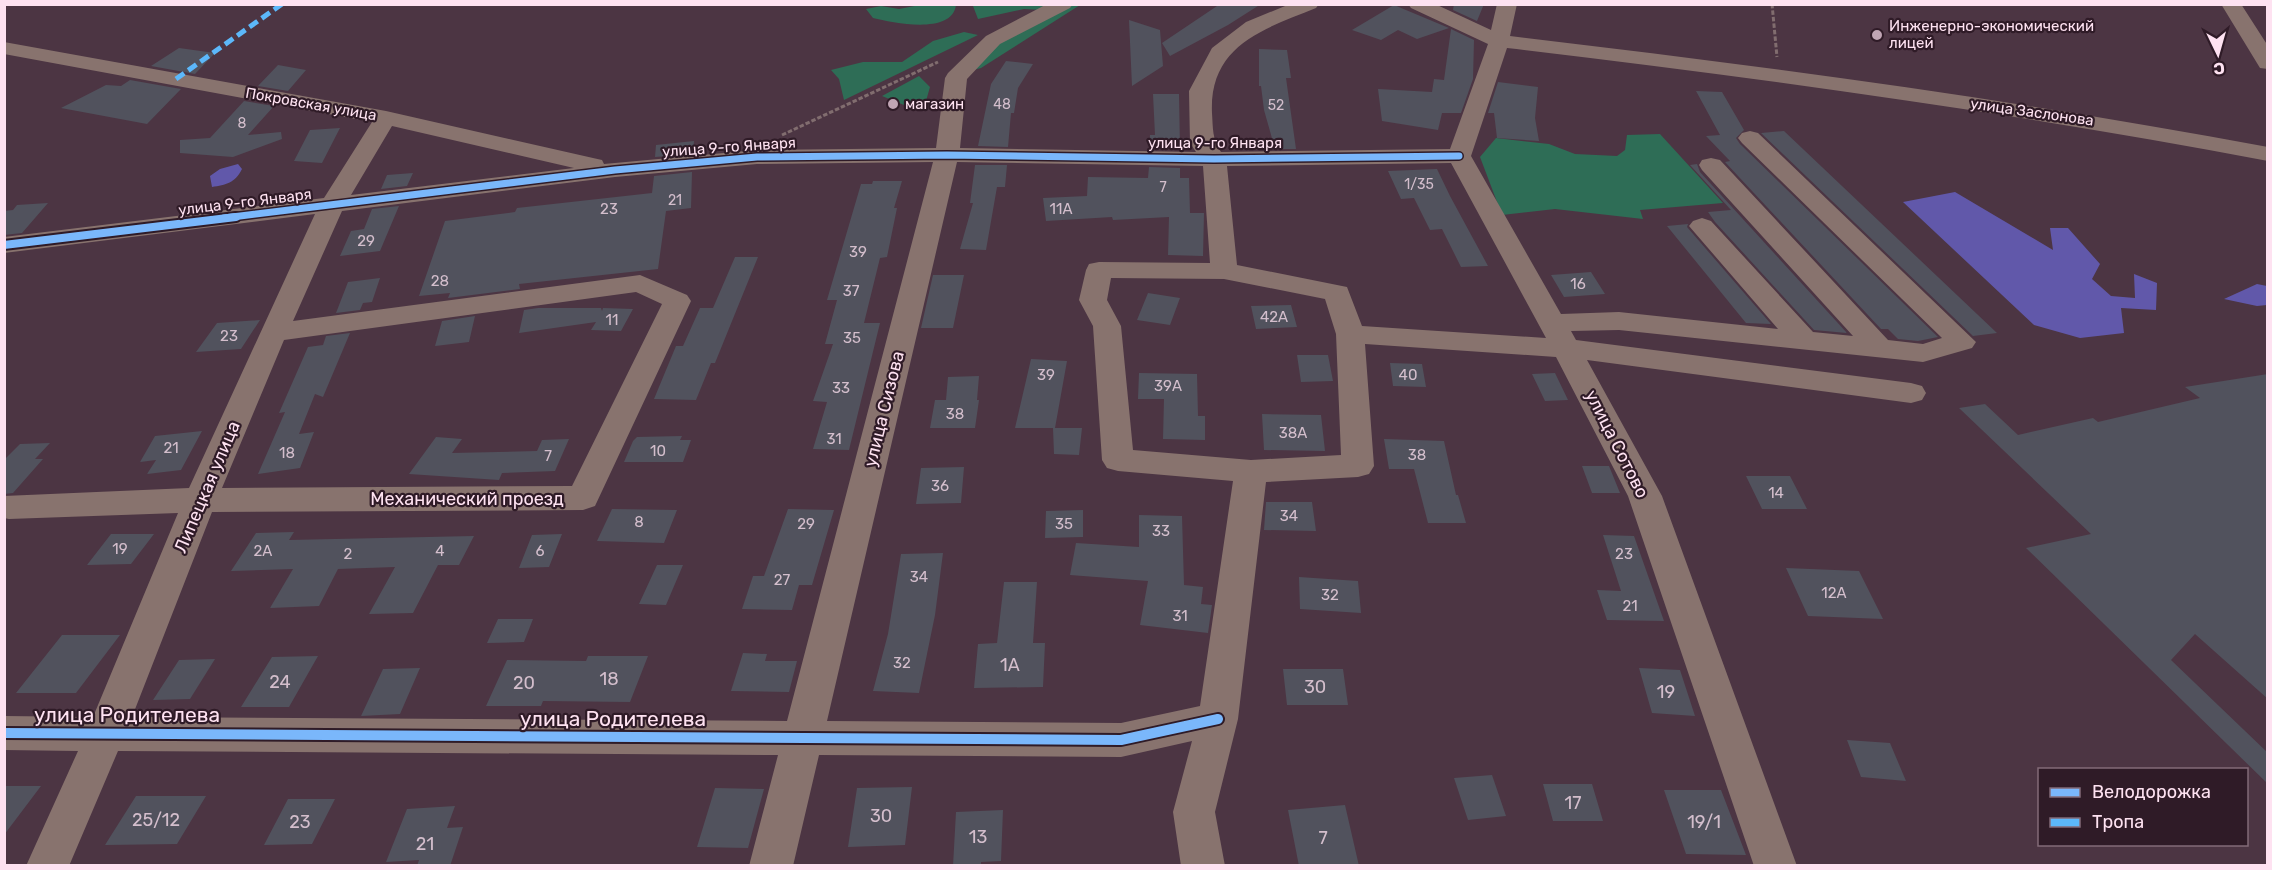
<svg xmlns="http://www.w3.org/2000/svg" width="2272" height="870" font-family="Rubik,sans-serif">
<rect width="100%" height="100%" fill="#4c3543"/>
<!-- green -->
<path fill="#2e6d56" d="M925,4L956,5C952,35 894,23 873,18L866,9L881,6L899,9Z
M984,4L1079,5H1080L981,68L973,70L991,45L1042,10L1024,9L978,19L973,6Z
M964,32L978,35L844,100L839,79L831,70L863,62H902L933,41Z
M919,76L930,87L926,101L904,105L882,96Z
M1660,134L1723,203L1640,210L1643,219L1555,209L1502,215L1480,157L1496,138L1549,144L1575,154L1617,156L1625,150L1627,135Z"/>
<!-- water -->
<path fill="#6158aa" d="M238,164L242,169C235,183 226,185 212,187L210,176L220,169Z
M1955,192L2053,250L2050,228H2068L2100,264L2092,279L2111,296L2135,298L2134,274L2157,283L2156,310L2121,308L2124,333L2080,338L2034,325L1903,202Z
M2257,284L2267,286V305L2257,306L2224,299Z"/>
<!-- building -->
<path fill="#51525d" d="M1220,4H1261L1228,25L1170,56L1162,43Z
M1454,4H1484L1477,21L1453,10Z
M1394,5L1449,28L1417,39L1398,30L1381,40L1352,30Z
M1129,20L1160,30L1163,66L1132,86Z
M1451,29L1474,40L1473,79L1461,113H1442L1438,130L1382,121L1378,89L1432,92L1434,79L1444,80Z
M179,48L215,53L195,74L151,66Z
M1259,49L1287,50L1291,78H1286L1296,149H1275L1264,110L1261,86H1259Z
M1006,61L1033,64L1018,88L1014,113H1011L1008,147L978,146L991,84Z
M278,65L306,70L288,91L258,86Z
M130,80L181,89L147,124L61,108L106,85L121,86Z
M1498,82L1538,87L1535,118L1539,141L1497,138L1494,113H1488Z
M1696,91L1722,92L1744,130L1736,138L1740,144L1938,337L1918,341L1898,339L1888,329H1881L1725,162L1730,161L1706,136L1720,135Z
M1153,94H1179L1180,149H1149L1150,135H1155Z
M244,101L274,106L248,135L281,132L282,139L233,157L180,153V140L210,138Z
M340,128L322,163L294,161L310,130Z
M1784,131L1997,333L1973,336L1761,133Z
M694,141L693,154L655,157L656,145Z
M1697,164L1700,172L1847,333L1814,330L1715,222L1708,212L1731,210L1690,165Z
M975,165H1007L1005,187H997L986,250L960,249L973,203H970Z
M1149,167L1180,168V178H1189L1190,213H1204L1203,256L1168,255L1169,217L1113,220L1112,217L1046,221L1043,198L1087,196L1088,177L1148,178Z
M1437,169L1450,196L1488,266L1461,267L1442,229L1430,230L1414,198L1401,199L1388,171Z
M692,172L691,208L666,211L658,269L519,284L520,289L448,298L450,293L419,296L445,221L515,212L517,208L652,193L654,176Z
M413,173L407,186L381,189L387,175Z
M873,181H902L894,208H897L887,257L880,258L864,323H880L849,450L813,449L827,402L813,401L833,344H825L837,300H827L861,184H872Z
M48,203L22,233L4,235V211L13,210L17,205Z
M399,206L380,251L340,256L351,231L364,229L372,209Z
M1688,224L1687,227L1771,324L1746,323L1667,226Z
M735,257H758L715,363H711L696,400L654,399L676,346H683L700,308H713Z
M1591,272L1605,294L1564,297L1551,275Z
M933,275H964L953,328H921Z
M380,278L372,302L363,303L360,310L336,313L348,282Z
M1148,293L1180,298L1170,325L1137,320Z
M1291,305L1297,327L1256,329L1251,306Z
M538,308H601L602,311L603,308L633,309L621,331L591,330L596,322L519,333L524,310Z
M475,316L469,342L435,346L442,321Z
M260,320L241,349L196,352L217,323Z
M350,333L323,397L315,394L299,434L314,432L300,468L258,474L285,412L279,413L308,347L323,345L326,336Z
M1297,355H1328L1333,381L1301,382Z
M1031,359L1067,361L1055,428H1082L1079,455L1054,454L1053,428H1015Z
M1390,363L1422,364L1426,387L1393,386Z
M1139,373L1197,374L1198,416H1205V440L1163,439L1164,399H1138Z
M1555,373L1568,400L1545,401L1532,374Z
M2268,374V699L2195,634L2171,660L2268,753V784L2026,548L2091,534L1959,408L1985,404L2018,435L2093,418L2098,422L2200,398L2185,387Z
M979,376L977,400H979L975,428H930L935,400H946L948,377Z
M1262,414L1321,415L1325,451L1264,450Z
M202,431L181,470L147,474L156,460L140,462L155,436Z
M682,436L680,440H691L683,462H624L633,441L637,437Z
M436,437L462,439L452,453L537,451L542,440L569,439L555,471L502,473L499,480L409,474Z
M1384,439L1444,441L1456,495H1458L1466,523H1428L1414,469H1389Z
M50,443L35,459H43L13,493L4,494V460L20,444Z
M1582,466H1609L1620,493H1592Z
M964,467L961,503L916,504L921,468Z
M1746,476H1790L1807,509H1762Z
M1266,502H1312L1316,531L1264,530Z
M612,509L677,510L664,543L597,541Z
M788,509L834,510L812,585H799L792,610L742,609L753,576H764Z
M1083,510V537L1045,538L1046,511Z
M1139,515L1182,516L1184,585L1203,587L1201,604L1212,605L1208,633L1140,625L1148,581L1070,575L1076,543L1139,547Z
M294,532L289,540L474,536L459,565H438L413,613L369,614L395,567L338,569L319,606L270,608L293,569L231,571L256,533Z
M111,534H154L131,564L87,565Z
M562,534L549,567L519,568L532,535Z
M1603,535L1634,536L1664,621L1607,620L1597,590L1621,591Z
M943,553L935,615L919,693L873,691L888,634L901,554Z
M657,565H683L666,605L639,604Z
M1786,568L1859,571L1883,619L1808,616Z
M1299,577L1358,581L1361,613L1300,609Z
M1004,582H1037L1033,643H1045L1043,687L974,688L978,644L997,643Z
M498,619H533L524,642L487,643Z
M62,635H120L76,693H16Z
M743,653L767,654L765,661H797L789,692L731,691Z
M318,656L289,707H241L272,657Z
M588,656H648L630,702L543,701L541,706H486L507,660L586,661Z
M215,659L190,699L153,700L179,660Z
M420,668L400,714L361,716L383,669Z
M1639,668L1680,670L1695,716L1652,713Z
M1283,669H1343L1348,705H1287Z
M1847,740L1890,743L1906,781L1861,777Z
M1492,775L1506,816L1468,820L1454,778Z
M1543,784H1592L1603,821H1553Z
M4,786H41L4,835Z
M912,787L905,845L848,847L857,788Z
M715,788L764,789L748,848L697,847Z
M1664,790H1721L1746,855L1686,854Z
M136,796H206L177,844L105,845Z
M288,799H335L312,844L264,845Z
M1345,805L1359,866H1299L1288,810Z
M455,806L447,828L463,827L450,866H417L419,860L386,862L407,809Z
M1003,810L1001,861L981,862V866H953L956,812Z"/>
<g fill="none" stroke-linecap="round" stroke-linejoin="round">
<!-- path -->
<path stroke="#816d6f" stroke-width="3" stroke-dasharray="4.5 2" stroke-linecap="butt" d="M1772,4L1777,57
M782,135L938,62"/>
<!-- minor -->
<path fill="#88736e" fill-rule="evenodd" d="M1047,4H1073L1070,8L1000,44L967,79L960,148L1196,152L1190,143L1189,91L1212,48L1246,22L1290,4H1319L1316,8C1264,29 1209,45 1212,113C1213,127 1212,140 1221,152L1450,149L1488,44L1411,8L1408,4H1435L1491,30L1497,4H1517L1510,36C1764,66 2017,100 2268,147V161C2015,113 1762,78 1507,48L1471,156L1561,314L1619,312L1778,329L1689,226L1693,221L1702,218L1711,221L1813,332L1853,336L1702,170L1699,165L1702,160L1711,158L1720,160L1888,340L1923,344L1942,338L1742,143L1738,138L1742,133L1750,131L1758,133L1976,342L1972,348L1923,362L1619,330L1571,331L1576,340L1911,383L1922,386L1926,393L1922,400L1911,403L1587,360L1662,496L1797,866H1754L1628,496L1556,357L1365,344L1374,466L1369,474L1358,477L1266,482L1238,719L1215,812L1225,866H1181L1173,812L1192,741L1121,757L819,755L793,866H749L778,755L118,751L69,866H26L78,751L4,750V716L93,717L178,513L9,519L4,518V496L189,488L315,214L4,253V237L324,198L372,122L4,54V42L386,111L593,158L602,160L604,164L757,150L936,148L945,78L948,73L986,36ZM392,126L574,168L351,195ZM933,162L787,721L132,717L212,512L583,510L595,506L691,301L687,295L640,275L293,321L342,211L615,177L757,164ZM957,162L1203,166L1210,263L1099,262L1089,264L1086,270L1079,300L1093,326L1102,460L1107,468L1118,471L1233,481L1200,706L1121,723L827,721ZM1451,163L1546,338L1362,326L1347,287L1237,265L1227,166ZM1111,278L1224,279L1325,299L1336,334L1341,455L1251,460L1133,450L1121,326L1107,300ZM636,292L662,304L572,486L222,488L284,340Z
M2221,4H2241L2268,46V69L2260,68Z"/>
<!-- quiet -->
<path stroke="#5cb8fa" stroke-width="5" stroke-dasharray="10 5" stroke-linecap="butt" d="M176,79L282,4"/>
<!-- cycleway-far2 casing -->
<g stroke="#2f1b27" stroke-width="10">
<path id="cycleway-far2" d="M224,218L615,170L757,157L947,155L1214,159L1459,156"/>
</g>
<!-- cycleway-far1 casing -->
<g stroke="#2f1b27" stroke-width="12">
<path id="cycleway-far1" d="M4,245L236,217"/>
</g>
<!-- cycleway casing -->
<g stroke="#2f1b27" stroke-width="14">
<path id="cycleway" d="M4,733L1121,740L1218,719"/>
</g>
<!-- cycleway-far2 -->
<use href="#cycleway-far2" stroke="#7ab7fb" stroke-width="7"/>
<!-- cycleway-far1 -->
<use href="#cycleway-far1" stroke="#7ab7fb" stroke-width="8"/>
<!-- cycleway -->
<use href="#cycleway" stroke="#7ab7fb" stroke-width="10"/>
</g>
<!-- markers -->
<g fill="#c0a5b4" stroke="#2f1b27" stroke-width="2">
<circle cx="1877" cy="35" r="6"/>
<circle cx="893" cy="104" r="6"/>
</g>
<g text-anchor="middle" stroke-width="4.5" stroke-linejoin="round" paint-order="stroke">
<!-- far-number labels -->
<g font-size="14" fill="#d3becc">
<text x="1002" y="109">48</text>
<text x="1276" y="110">52</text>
<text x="242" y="128">8</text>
<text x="1419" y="189">1/35</text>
<text x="1163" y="192">7</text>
<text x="675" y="205">21</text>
</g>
<!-- far-poi labels -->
<g font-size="15" fill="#fee2f1" stroke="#2f1b27" text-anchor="start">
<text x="1889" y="31">Инженерно-экономический<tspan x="1889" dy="17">лицей</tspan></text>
<text x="905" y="109">магазин</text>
</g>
<!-- far-street labels -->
<g font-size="15" fill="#fee2f1" stroke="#2f1b27">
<text transform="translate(311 104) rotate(10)" y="5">Покровская улица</text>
<text transform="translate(2032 112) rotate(8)" y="5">улица Заслонова</text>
<text x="1215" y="148">улица 9-го Января</text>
<text transform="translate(729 147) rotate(-4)" y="5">улица 9-го Января</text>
<text transform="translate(245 202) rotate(-7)" y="5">улица 9-го Января</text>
</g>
<!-- number labels -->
<g font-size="15" fill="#d3becc">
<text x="609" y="214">23</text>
<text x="1061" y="214">11А</text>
<text x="366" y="246">29</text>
<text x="858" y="257">39</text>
<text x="440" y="286">28</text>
<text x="1578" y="289">16</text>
<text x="851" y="296">37</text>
<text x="1274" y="322">42А</text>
<text x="612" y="325">11</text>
<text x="229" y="341">23</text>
<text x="852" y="343">35</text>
<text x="1046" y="380">39</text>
<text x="1408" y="380">40</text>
<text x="1168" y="391">39А</text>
<text x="841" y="393">33</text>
<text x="955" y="419">38</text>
<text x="1293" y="438">38А</text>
<text x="834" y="444">31</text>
<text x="171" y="453">21</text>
<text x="658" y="456">10</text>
<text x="287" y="458">18</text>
<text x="1417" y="460">38</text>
<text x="548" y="461">7</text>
<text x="940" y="491">36</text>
<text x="1776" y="498">14</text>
<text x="1289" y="521">34</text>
<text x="639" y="527">8</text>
<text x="806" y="529">29</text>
<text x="1064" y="529">35</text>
<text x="1161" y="536">33</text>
<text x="120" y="554">19</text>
<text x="263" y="556">2А</text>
<text x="440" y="556">4</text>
<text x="540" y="556">6</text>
<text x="348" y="559">2</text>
<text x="1624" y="559">23</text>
<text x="919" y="582">34</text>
<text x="782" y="585">27</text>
<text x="1834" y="598">12А</text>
<text x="1330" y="600">32</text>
<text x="1630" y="611">21</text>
<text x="1180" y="621">31</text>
<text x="902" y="668">32</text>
</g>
<!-- street labels -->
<g font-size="18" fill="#fee2f1" stroke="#2f1b27">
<text transform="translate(884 409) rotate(-76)" y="6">улица Сизова</text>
<text transform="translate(1617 444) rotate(63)" y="6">улица Сотово</text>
<text transform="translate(207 487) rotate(-67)" y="6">Липецкая улица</text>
<text x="467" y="505">Механический проезд</text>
</g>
<!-- near-number labels -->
<g font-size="18" fill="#d3becc">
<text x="1010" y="671">1А</text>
<text x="609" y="685">18</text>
<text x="280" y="688">24</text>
<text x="524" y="689">20</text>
<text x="1315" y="693">30</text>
<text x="1666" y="698">19</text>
<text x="1573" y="809">17</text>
<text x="881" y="822">30</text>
<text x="156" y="826">25/12</text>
<text x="300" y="828">23</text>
<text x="1704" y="828">19/1</text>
<text x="978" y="843">13</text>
<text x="1323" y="844">7</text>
<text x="425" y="850">21</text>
</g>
<!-- near-street labels -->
<g font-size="21" fill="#fee2f1" stroke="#2f1b27">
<text x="127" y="722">улица Родителева</text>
<text x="613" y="726">улица Родителева</text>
</g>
</g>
<!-- border -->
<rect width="2272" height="870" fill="none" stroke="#fee2f1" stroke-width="12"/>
<!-- legend -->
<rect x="2038" y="768" width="210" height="78" fill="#2f1b27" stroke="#826b78" stroke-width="1.5"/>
<rect x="2050" y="788" width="30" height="9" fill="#7ab7fb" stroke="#826b78" stroke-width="1.5"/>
<text x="2092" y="798" font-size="18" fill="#fee2f1">Велодорожка</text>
<rect x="2050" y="818" width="30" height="9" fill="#5cb8fa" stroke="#826b78" stroke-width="1.5"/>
<text x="2092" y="828" font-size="18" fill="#fee2f1">Тропа</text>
<!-- north arrow -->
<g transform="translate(2218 54) rotate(175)" stroke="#2f1b27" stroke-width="4.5" paint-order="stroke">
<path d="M0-4.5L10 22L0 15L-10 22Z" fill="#fee2f1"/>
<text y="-9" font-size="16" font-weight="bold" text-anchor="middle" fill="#fee2f1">С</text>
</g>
</svg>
